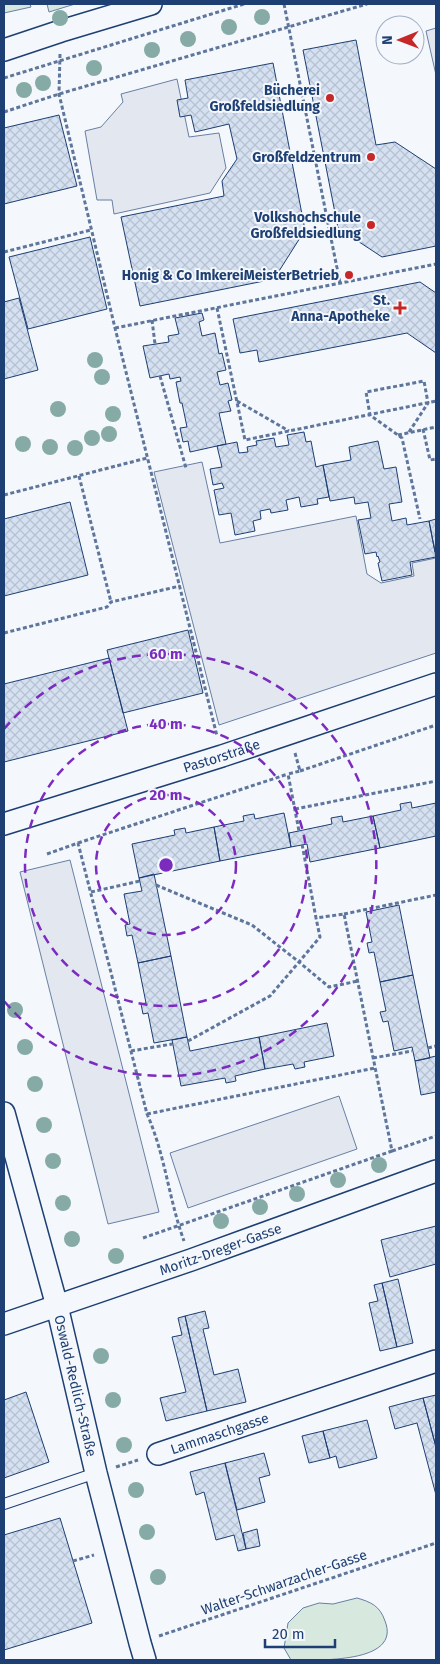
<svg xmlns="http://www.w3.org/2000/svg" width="440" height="1664" font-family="'Fira Sans',sans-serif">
<defs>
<pattern id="building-cross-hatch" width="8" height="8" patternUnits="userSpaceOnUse" patternTransform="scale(1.25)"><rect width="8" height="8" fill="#d5e0f0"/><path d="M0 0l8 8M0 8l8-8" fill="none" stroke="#b6c1d1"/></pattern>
</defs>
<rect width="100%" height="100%" fill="#f4f7fb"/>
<!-- park -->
<path fill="#d7e8df" stroke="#687fa3" d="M4,4H30L31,7L4,13Z
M47,4H75L49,12Z
M357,1598C371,1602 380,1606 385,1621C402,1664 317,1660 291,1660L284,1648L288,1623L303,1608L319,1603L333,1604Z"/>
<!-- parking -->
<path fill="#e3e8f0" stroke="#687fa3" d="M436,28V75L426,31Z
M177,79L189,137L219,133L226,168L210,193L114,214L112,200H97L85,131L101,127L123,102L121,94Z
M202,462L220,543L356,516L367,574L381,583L414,576L412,563L436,558V653L219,725L154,472Z
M70,860L159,1212L108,1224L20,872Z
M339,1096L357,1149L188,1208L170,1153Z"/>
<!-- building -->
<path fill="url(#building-cross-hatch)" stroke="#1d3f73" d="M356,40L376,145L395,142L436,169V246L382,257L338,228L303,50Z
M273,63L305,230L274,279L140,306L121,217L224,196L222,181L237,159L229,124L195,132L191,115L180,117L177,100L188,98L185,80Z
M59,115L77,186L4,204V128Z
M90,237L107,309L28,329L9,257Z
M420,282L436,293V353L407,333L259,362L257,350L240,353L233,319Z
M19,298L38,370L4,379V302Z
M202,313L204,320L199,322L202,336L215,333L219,354L222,353L226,370L217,372L220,385L228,383L232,400L228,401L231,411L219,413L226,444L190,452L188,441L183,442L180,428L187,427L182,403H180L176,382L181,381L180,377L170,379L169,374L150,378L143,346L169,342L168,336L179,334L175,318Z
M304,432L306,442L311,441L316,467L323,465L329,497L317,499L318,504L301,507L299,497L286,500L288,510L271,513L270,509L260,511L261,519L253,521L255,531L235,535L231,513L219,515L214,490L224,488L222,483L213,485L210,469L222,467L217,446L237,442L239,453L248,452L247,447L257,445L256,441L274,438L276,447L289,445L287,435Z
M378,441L384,469L396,467L402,502L389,504L392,521L406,518L407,525L429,521L436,557L410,562L412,575L382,581L378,563L380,562L378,556L377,557L376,552L365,554L358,520L371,518L368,502L355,504L354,497L330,501L323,465L351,460L349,447Z
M70,502L88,575L4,596V519Z
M436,519V552H435L429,521Z
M188,630L203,693L123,713L107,650Z
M109,658L128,731L4,762V684Z
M411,802L412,808L436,803V836L380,848L373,816L401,810L400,804Z
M284,813L291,847L220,861L214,827L244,821L243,816L248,815L254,814L255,819Z
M342,816L343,822L373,816L380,848L310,862L307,844L291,847L289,833L332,824L331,818Z
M214,827L220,861L139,878L132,844L175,835L174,830L185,828L186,833Z
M154,874L171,956L138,963L132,935L127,936L125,925L130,924L124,894L142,891L139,878Z
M399,905L413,975L380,982L374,952L369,953L367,943L372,942L366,912Z
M171,956L187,1037L154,1043L148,1013L143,1014L141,1004L146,1003L138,963Z
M413,975L430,1058L415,1061L412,1047L394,1051L388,1021L383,1022L380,1012L386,1011L380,982Z
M327,1023L334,1056L304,1062L305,1067L295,1069L293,1064L265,1069L259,1037Z
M187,1037L190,1051L259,1037L265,1069L235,1076L236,1081L226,1083L225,1078L181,1086L172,1040Z
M436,1056V1092L421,1095L415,1061Z
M436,1226V1264L390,1277L381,1240Z
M398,1279L413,1343L397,1347L382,1283Z
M382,1283L397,1347L380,1351L369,1303L378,1301L374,1285Z
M205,1311L209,1328L203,1329L214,1375L238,1369L246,1402L207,1411L185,1316Z
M185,1316L207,1411L166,1421L160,1398L186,1392L172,1337L182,1335L178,1318Z
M26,1392L49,1462L4,1478V1400Z
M436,1395V1447L423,1398Z
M423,1398L436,1447V1495L417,1423L395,1429L389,1407Z
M367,1420L377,1458L339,1468L336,1456L330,1458L323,1431Z
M323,1431L330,1458L309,1463L302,1436Z
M264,1453L270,1475L259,1478L265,1502L237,1510L225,1463Z
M225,1463L246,1549L238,1551L234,1535L216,1540L204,1492L196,1495L190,1472Z
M60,1518L92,1623L4,1650V1535Z
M257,1529L260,1546L246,1549L243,1533Z"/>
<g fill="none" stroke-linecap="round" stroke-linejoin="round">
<!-- lane casing -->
<g stroke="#1d3f73" stroke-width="12">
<path id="lane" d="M4,1504L96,1473"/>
</g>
<!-- street casing -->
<g stroke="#1d3f73" stroke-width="24">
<g id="street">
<path d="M4,50L61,31L151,4"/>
<path id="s1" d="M4,824L222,756L436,684"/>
<path id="s2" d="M4,1113L57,1306L96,1473L140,1643L145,1660"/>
<path id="s3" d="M4,1324L191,1260L436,1171"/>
<path id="s4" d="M158,1454L436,1361"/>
</g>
</g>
<!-- path -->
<path stroke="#5e769c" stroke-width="3" stroke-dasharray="4 2.5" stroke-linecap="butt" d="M284,4L340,283
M60,54L59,94L115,328L217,736
M4,78L244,4
M4,112L59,94L367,4
M4,252L91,230
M217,308L245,440L436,401
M152,320L155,344
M115,328L436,264
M160,376L186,468
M237,401L289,431
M423,429L430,460L436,459
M409,432L428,403L424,381L366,392L370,415L402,438L420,519
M398,435L436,427
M79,476L111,602
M4,495L147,458
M4,633L107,607L111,602L180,586
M295,753L300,771L288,774L299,831
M300,771L436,725
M295,809L436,781
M78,843L288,774
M47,854L78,843L147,1114C165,1154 169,1200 184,1241
M156,885L252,925L299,962L320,937L316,918
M91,892L140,881
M344,914L436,895
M188,1041L270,996L299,962L329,987L358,981
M428,1048L436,1046
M131,1051L172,1044
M373,1058L412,1051
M147,1114L375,1068
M392,1151L436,1136
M143,1238L392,1151L344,914L316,918L302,844
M116,1467L138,1460
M73,1561L94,1555
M159,1636L436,1543"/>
<!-- lane -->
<use href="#lane" stroke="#f4f7fb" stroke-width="10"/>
<!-- street -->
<use href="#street" stroke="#f4f7fb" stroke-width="21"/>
</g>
<!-- trees -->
<g fill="#86aba6">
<circle cx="262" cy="17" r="8"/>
<circle cx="60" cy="18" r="8"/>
<circle cx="229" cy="27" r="8"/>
<circle cx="188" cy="39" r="8"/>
<circle cx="152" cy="50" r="8"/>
<circle cx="94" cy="68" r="8"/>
<circle cx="43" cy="83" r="8"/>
<circle cx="24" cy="90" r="8"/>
<circle cx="95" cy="360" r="8"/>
<circle cx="102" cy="377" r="8"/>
<circle cx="58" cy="409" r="8"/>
<circle cx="113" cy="414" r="8"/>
<circle cx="109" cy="434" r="8"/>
<circle cx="92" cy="438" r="8"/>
<circle cx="23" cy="444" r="8"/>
<circle cx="50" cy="447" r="8"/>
<circle cx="75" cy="448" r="8"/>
<circle cx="15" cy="1010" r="8"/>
<circle cx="25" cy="1047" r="8"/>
<circle cx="35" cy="1084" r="8"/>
<circle cx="44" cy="1125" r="8"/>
<circle cx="53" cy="1161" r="8"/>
<circle cx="379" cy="1165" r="8"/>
<circle cx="338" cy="1180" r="8"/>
<circle cx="297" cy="1194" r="8"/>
<circle cx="63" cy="1203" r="8"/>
<circle cx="260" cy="1207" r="8"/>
<circle cx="221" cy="1221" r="8"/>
<circle cx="72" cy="1239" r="8"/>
<circle cx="116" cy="1256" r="8"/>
<circle cx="101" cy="1356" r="8"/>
<circle cx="113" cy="1400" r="8"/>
<circle cx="124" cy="1445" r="8"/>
<circle cx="136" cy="1490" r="8"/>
<circle cx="147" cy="1532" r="8"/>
<circle cx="158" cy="1577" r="8"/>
</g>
<!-- distance rings -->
<g fill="none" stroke="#7b2cbf" stroke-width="2.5" stroke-dasharray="9 6">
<circle cx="166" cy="865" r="70"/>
<circle cx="166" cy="865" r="141"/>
<path d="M4 729A211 211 0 1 1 4 1001"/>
</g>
<!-- markers -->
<g fill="#c62828" stroke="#f4f7fb" stroke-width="2">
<circle cx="330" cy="98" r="5"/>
<circle cx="371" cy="157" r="5"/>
<circle cx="371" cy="225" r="5"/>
<circle cx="349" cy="275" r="5"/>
<path d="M397.5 300.5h5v5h5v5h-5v5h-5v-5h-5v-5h5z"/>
</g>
<g text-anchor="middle" stroke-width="4" stroke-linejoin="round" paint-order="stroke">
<!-- poi labels -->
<g font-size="14" font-weight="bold" fill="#1d3f73" stroke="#f4f7fb" text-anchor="end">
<text x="320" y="95">Bücherei<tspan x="320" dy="16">Großfeldsiedlung</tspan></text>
<text x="361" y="162">Großfeldzentrum</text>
<text x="361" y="222">Volkshochschule<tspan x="361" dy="16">Großfeldsiedlung</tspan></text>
<text x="339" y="280">Honig &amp; Co ImkereiMeisterBetrieb</text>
<text x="390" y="305">St.<tspan x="390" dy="16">Anna-Apotheke</tspan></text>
</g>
<!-- street labels -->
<g font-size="14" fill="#1d3f73" stroke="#f4f7fb">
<text dy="5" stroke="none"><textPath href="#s1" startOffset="228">Pastorstraße</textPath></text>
<text dy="5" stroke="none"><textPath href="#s3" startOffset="229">Moritz-Dreger-Gasse</textPath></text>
<text dy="5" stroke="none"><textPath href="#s2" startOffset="282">Oswald-Redlich-Straße</textPath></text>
<text dy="5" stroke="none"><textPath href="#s4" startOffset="65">Lammaschgasse</textPath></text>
<text transform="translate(284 1582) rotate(-19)" y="5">Walter-Schwarzacher-Gasse</text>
</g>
</g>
<circle cx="166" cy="865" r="8" fill="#7b2cbf" stroke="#f4f7fb" stroke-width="2.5"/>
<g font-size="15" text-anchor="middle" font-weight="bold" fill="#7b2cbf" stroke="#f4f7fb" stroke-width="4" stroke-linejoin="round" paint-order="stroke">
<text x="166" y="659">60 m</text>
<text x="166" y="729">40 m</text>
<text x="166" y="800">20 m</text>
</g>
<!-- border -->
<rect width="440" height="1664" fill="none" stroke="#1d3f73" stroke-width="10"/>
<!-- north arrow -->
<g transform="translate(400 40) rotate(269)"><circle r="24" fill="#f4f7fb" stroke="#9eadc5"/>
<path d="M0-4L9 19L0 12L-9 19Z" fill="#c62828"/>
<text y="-8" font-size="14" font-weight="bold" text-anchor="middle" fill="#1d3f73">N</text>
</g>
<!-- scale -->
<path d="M265 1639v8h70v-8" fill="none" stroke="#1d3f73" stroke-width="2.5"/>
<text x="272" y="1639" font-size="15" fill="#1d3f73" stroke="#f4f7fb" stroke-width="4" paint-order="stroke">20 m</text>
</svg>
